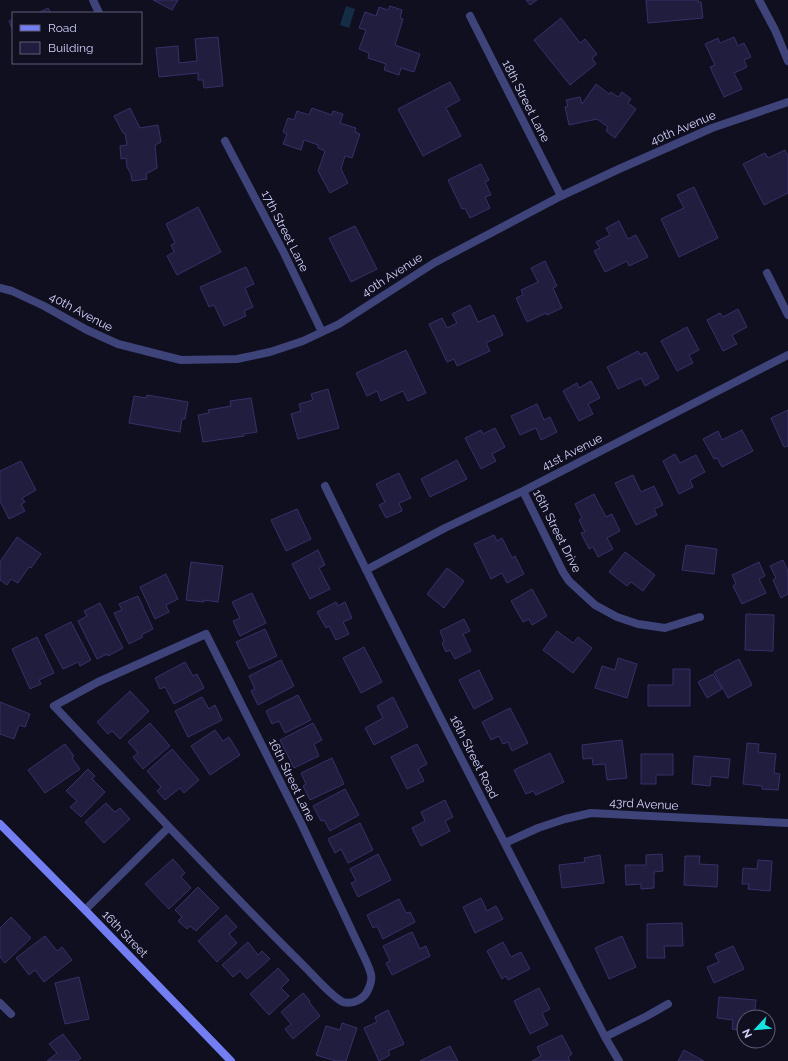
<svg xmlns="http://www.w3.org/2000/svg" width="788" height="1061" font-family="Raleway,sans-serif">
<rect width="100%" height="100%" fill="#100f20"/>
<!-- water -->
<path fill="#142d45" d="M346,6L355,9L349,28L340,25Z"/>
<!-- building -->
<path fill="#201d3f" stroke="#353169" d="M153,0H178L172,10Z
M526,0H537L530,5Z
M646,0H698V2H701L703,18L648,23Z
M390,6L402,10L400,18L403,19L395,45L420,54L414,72L401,68L399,75L384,70L386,64L368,58L369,53L359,49L366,30L359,28L365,12L376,16L379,7L388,10Z
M48,8L51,13H38Z
M561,18L580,43L585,39L597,54L592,58L596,64L570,85L534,40Z
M13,19V31L9,21Z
M218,37L223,86L204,88L203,80H198V73L159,77L156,48L178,46L179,63L197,61L195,39Z
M734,37L738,46L744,43L751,57L744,60L747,67L734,73L742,89L724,97L710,67L715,65L705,44L718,38L720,43Z
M450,82L460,100L446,108L461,136L423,156L398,109Z
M596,84L609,94L611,92L618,97L622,92L631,99L628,103L636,109L615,138L606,131L608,127L597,119L569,125L565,107L568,106L566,100L580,97L582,104Z
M130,108L140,128L158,125L161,142L155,145L157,168L146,174L147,179L132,181L131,174L127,167L126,158L121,159L120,146L127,145L125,133H123L114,116Z
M312,108L332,115L333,111L343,114L340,123L356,128L355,132L360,134L352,158L345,156L341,169L348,183L330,193L318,171L325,151L318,148V145L304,140L301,150L283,144L287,134L283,132L288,118L294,120L297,111L309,115Z
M785,150L788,156V193L764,205L743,164L765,153L768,158Z
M481,164L489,180L485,182L491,195L485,197L490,208L470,218L465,208L462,209L448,180Z
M694,187L718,238L679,257L661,219L684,208L677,195Z
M198,207L221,252L177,275L167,256L174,252L171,245L175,243L166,224Z
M619,221L628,239L636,235L648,257L629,266L627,261L605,272L594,251L600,248L596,242L610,235L606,228Z
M355,226L377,269L351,282L329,238Z
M545,261L557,286L553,288L562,308L547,315L546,313L527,322L516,298L523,295L521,290L538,282L531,268Z
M246,267L254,284L245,288L253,307L244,311L246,316L224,326L214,305L209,307L200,287Z
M470,305L478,322L494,315L503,335L486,343L490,351L457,366L454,359L447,362L429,324L442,318L447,328L457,323L452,314Z
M738,309L747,327L732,335L737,344L723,351L707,320L720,313L723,317Z
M687,327L699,350L689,355L693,363L677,371L661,341Z
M406,350L426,393L408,401L403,391L381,401L377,391L367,396L356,373Z
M638,351L640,355L646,352L659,378L645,386L641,378L618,389L607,367Z
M591,381L600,398L588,404L593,414L579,421L563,391L577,383L579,388Z
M328,389L339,428L298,439L291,414L301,411L299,404L313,400L311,394Z
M147,395L188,402L185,419H182L180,432L129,423L134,396L146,398Z
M251,398L257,432L244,434V436L203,442L198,415L209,413L208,410L231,406L230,401Z
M537,404L544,420L550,417L557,432L541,440L536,428L520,435L511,416Z
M788,410V446L784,447L771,418Z
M495,428L505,447L492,454L496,461L481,469L465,438L481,430L483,434Z
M742,430L753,451L722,467L717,458L714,459L703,439L718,431L722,440Z
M675,454L680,463L696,455L705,472L690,480L693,487L679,494L663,461Z
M457,460L467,479L430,497L421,479Z
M21,461L36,490L22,498L25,502L21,504L25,511L9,519L0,501V471Z
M399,473L411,498L399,503L402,511L386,518L379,505L385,502L376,484Z
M633,475L641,492L654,486L663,505L654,509L657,515L636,525L615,483Z
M594,494L606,517L612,514L620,531L607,538L613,549L598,557L593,547L589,549L581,533L585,532L579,520L582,518L575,504Z
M297,509L311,539L286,551L271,520Z
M494,535L497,541L502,538L512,558L515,556L524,574L507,583L502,573L491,579L474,544Z
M17,537L41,554L31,568L29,567L18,583L11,579L7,585L0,580V562Z
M686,545L717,549L714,574L682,570Z
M318,550L325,565L319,568L330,589L310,599L292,564Z
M625,552L655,575L643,591L631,582L627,586L609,572Z
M783,560L788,571V594L781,598L773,580L776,578L770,566Z
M191,562L223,566L218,602L204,600V602L186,600Z
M759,562L765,576L759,579L766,593L742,604L733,586L736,584L732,575Z
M447,568L464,581L444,608L427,594Z
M166,574L178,599L166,605L169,612L155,619L140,587Z
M532,589L547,616L532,625L529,619L523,622L511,601Z
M252,593L266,623L240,636L233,621L240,618L232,602Z
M138,596L153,629L141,635L143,637L129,644L114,613L122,610L119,604Z
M336,602L338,606L345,602L352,618L343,622L349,634L336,640L329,626L326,628L317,612Z
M100,603L123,648L108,656L107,654L97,659L78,621L87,616L84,611Z
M746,614L774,615L773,651L745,650Z
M464,619L470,631L463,634L471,651L455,659L450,650L446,652L442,643L444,641L440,631Z
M71,622L91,660L80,666L78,662L63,669L45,635Z
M265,629L277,656L249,669L236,642Z
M557,631L573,643L578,637L592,648L573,673L543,650Z
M37,637L54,673L39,680L41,684L30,689L12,649Z
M364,647L382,682L361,693L343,658Z
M618,658L637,664L627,698L595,688L602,666L615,670Z
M739,659L752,685L728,698L714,672Z
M281,660L294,686L258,705L251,691L255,689L249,676Z
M185,662L193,676L197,674L204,688L174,704L165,687L160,689L155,678Z
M673,669H690V706H648V685H673Z
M479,670L493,699L474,709L459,680Z
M713,674L722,689L707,698L698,682Z
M130,691L149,711L120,739L112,731L108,734L97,722Z
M298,695L311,720L285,733L279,721L272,724L266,711Z
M202,697L209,709L215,705L222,720L188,737L175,711Z
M393,697L408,727L374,745L365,728L383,718L377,706Z
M0,702L30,714L25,727L19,725L14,739L0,734Z
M510,708L528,743L512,751L508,742L503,744L499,736L491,740L482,722Z
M150,723L170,746L143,769L133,757L138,753L128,742Z
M313,723L322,740L314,744L319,756L294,768L280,740Z
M215,730L223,741L229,737L240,755L210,775L191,746Z
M622,740L627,778L607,780L605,764L593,765L592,758L583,759L582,745Z
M747,743L759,744L758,752L776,754L774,773L780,774L778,790L762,789V786L743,784Z
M65,744L74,756L72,758L80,769L45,793L28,770Z
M417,744L427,764L418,769L424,781L407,789L391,757Z
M172,749L199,780L184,793L180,788L165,800L157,791L161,787L147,771Z
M550,753L564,782L536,795L533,791L526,794L514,770Z
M641,754H673V775H656V784H641Z
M694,756L730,759L728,778L711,776L710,786L692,784Z
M332,758L344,784L310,800L303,786L306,784L301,773Z
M88,769L95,776L92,779L105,792L81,817L70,807L77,801L66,791Z
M345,789L359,815L330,831L324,820L321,821L313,806Z
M445,800L453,817L445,821L450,831L421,846L412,828L425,821L421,812Z
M106,803L115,812L120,808L130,819L104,843L85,822Z
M360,823L373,850L348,863L341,849L335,853L328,839Z
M378,854L391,880L358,897L351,883L356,881L350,869Z
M662,854L663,871L654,872V888L641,889V884L626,885L625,865H646V855Z
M600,855L604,883L562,888L559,865L585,862L584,858Z
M685,856H700L699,864L718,865L717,887L684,885Z
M173,859L185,873L181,877L191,888L169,909L145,884Z
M758,860L772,861L770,891L748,889L749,884H742L743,868L757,869Z
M198,887L219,908L196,931L190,926L187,929L178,921L182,917L175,910Z
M481,898L487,911L496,906L503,919L475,933L463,907Z
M399,899L406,913L410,912L415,922L383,939L377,926L373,928L367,915Z
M226,915L237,927L229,934L237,943L217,962L198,941Z
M11,917L31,938L5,963L0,957V928Z
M682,923L683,946H664L665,958H647V924Z
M412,932L420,949L426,946L430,956L392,975L386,963L390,961L383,946Z
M45,936L57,951L62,947L72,960L44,982L35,970L29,975L16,958Z
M622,936L636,967L609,979L595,948Z
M248,942L258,955L262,951L270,959L247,979L240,971L233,977L222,965Z
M503,942L511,957L521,952L530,969L508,980L506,976L502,979L487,951Z
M733,946L744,969L714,983L707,967L719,962L715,954Z
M278,968L289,980L281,988L289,996L269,1015L250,994Z
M79,977L89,1019L65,1024L55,983Z
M539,988L550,1009L542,1013L548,1025L530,1034L514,1001Z
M303,993L310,1001L309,1002L320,1016L293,1039L285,1029L291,1024L281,1012Z
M719,997L756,1000L754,1017H744V1031L732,1029L733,1020L717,1018Z
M388,1010L404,1044L388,1051L390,1055L379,1061L364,1028L377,1022L375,1017Z
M342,1023L357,1028L346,1061H336L316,1055L326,1026L340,1030Z
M63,1034L81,1058L78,1061H47L57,1053L49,1044Z
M562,1035L572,1054L568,1057L570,1061H532L541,1056L537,1047Z
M450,1046L458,1061H420Z
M684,1050L704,1061H678Z"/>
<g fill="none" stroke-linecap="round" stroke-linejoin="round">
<!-- street -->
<path stroke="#3e437a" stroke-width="8" d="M93,0L99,13
M759,0L775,30L788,61
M470,16L561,196
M225,141L284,253L322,332
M767,273L788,315
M0,288L12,291L44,306L87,330L118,344L181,360L237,359L270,352L303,341L339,324L434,263L561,196L619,169L712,128L788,102
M325,486C415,671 510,854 605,1037L619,1061
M523,491L563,572L569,581L595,605L617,617L638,624L665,628L700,617
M366,570L445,528L523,491L788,355
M505,843L538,828L565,819L591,813L788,823
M85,910L169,827L54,706L98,682L206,634L301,823L366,961C371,973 374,977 368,990C364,999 353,1005 343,1002C333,998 314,976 305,967C259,922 214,874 169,827
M0,1003L11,1014
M605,1037L647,1016L668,1004"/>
<!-- secondary -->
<path stroke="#727ef2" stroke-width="8" d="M0,824L85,910L231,1061"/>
</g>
<g text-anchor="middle" stroke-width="3" stroke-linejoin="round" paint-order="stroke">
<!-- street labels -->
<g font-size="12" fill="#d2d2fb" stroke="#100f20">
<text transform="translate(526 101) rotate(63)" y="4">18th Street Lane</text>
<text transform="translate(683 128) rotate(-23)" y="4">40th Avenue</text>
<text transform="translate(285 231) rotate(63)" y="4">17th Street Lane</text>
<text transform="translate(392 275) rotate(-33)" y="4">40th Avenue</text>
<text transform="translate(81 312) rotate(28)" y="4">40th Avenue</text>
<text transform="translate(572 452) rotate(-27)" y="4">41st Avenue</text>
<text transform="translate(557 531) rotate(63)" y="4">16th Street Drive</text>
<text transform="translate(474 757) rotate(63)" y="4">16th Street Road</text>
<text transform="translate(292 780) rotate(64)" y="4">16th Street Lane</text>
<text transform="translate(644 804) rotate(3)" y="4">43rd Avenue</text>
<text transform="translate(125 934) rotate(46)" y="4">16th Street</text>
</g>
</g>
<!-- legend -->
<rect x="12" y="12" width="130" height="52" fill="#100f20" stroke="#5e5d78"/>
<rect x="20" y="25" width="20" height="6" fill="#727ef2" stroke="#5e5d78"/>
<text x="48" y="32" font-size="12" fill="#d2d2fb">Road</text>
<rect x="20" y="42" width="20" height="12" fill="#201d3f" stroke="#5e5d78"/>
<text x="48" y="52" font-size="12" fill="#d2d2fb">Building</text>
<!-- north arrow -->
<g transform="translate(756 1029) rotate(244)"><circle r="19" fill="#100f20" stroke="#5e5d78"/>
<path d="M0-3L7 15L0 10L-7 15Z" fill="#15e4e0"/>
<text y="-6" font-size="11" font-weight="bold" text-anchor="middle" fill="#d2d2fb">N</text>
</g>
</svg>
